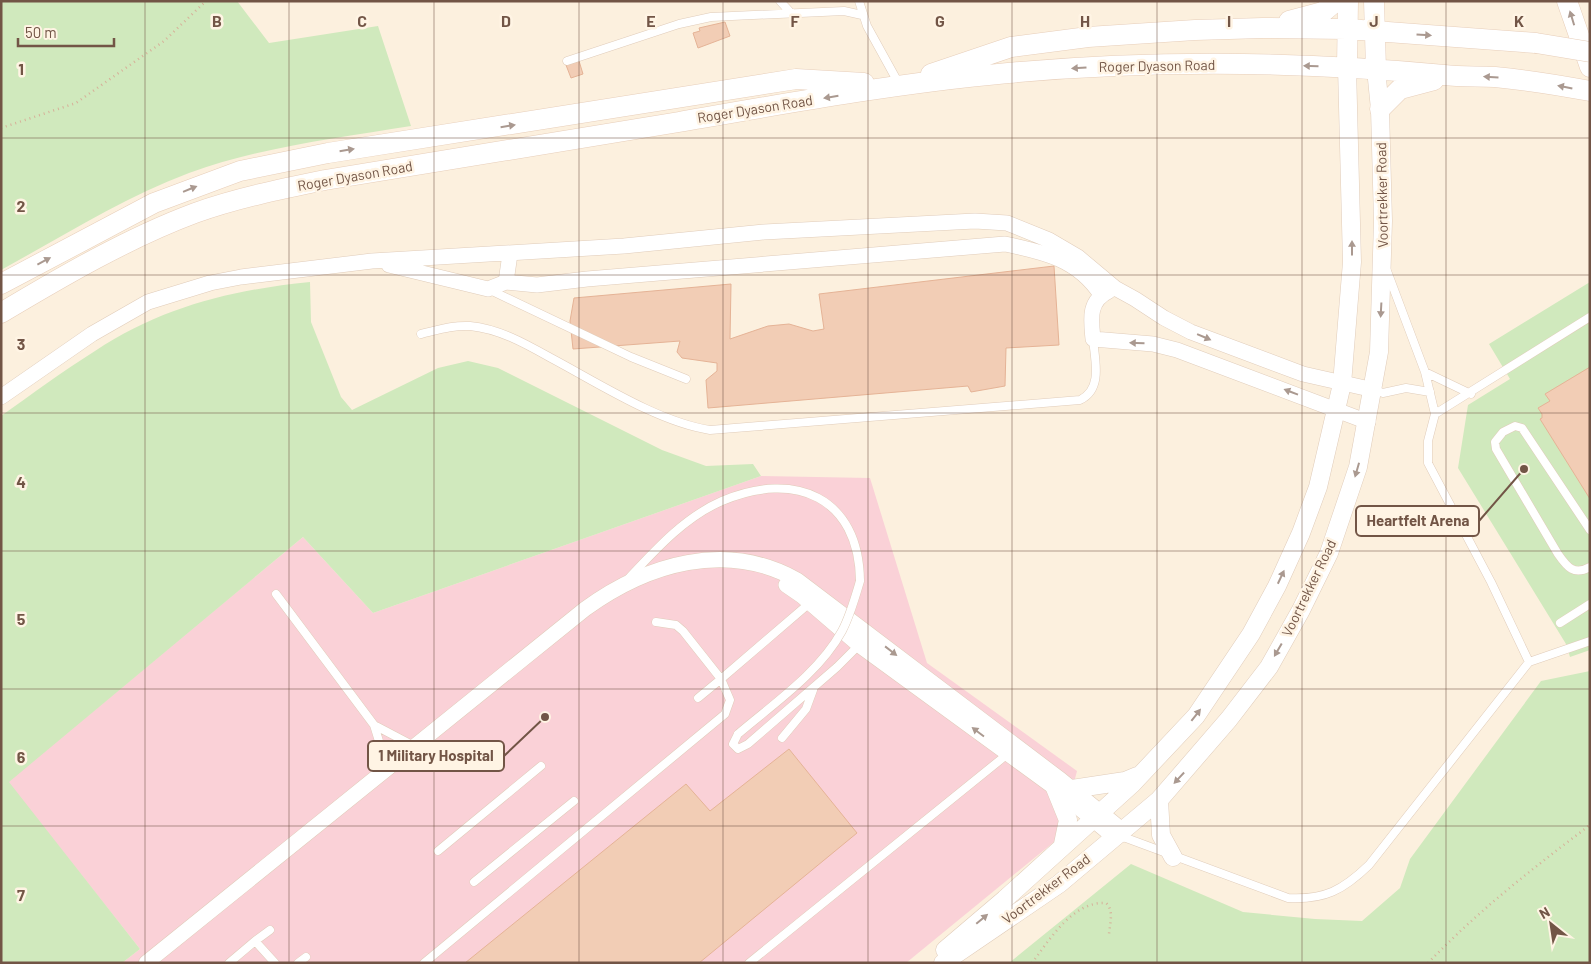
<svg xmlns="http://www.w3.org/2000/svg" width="1591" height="964" font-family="Barlow,sans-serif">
<rect width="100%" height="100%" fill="#fcf0de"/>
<!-- medical -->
<path fill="#fad1d7" d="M761,476L870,478L927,663L1077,771L1060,837L906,963H122L140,949L8,782L303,537L373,613Z"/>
<!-- green -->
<path fill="#d0e9bd" d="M1,1H237L269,43L378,26L411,126C337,138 261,147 189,173C123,198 63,236 1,270Z
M310,282L311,322L341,397L352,410L438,368L468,361L498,368L662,450L706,466L753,464L761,476L373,613L303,537L9,782L140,949L122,963H1V416C32,394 63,371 95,351C162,307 231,290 310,282Z
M1590,282V650L1570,657L1566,644L1458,468L1468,405L1510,379L1489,344Z
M1590,671V963H1009L1131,864L1243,912L1315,919L1362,921L1400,888L1410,859L1541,681Z"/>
<!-- building -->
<path fill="#f2cdb5" stroke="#e5b396" d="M725,22L730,36L698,48L693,33L700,31L699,28Z
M579,61L583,74L571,78L566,65Z
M1054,266L1059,345L1006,348L1005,386L971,392L968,386L708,408L706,380L717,371V363L682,358L677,352L680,341L573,349L570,321L574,298L731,284L730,339L768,326L789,324L813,331L824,329L819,294Z
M1590,367V499L1540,419L1542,418V414L1538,408L1550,401L1545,394Z
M789,749L857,833L699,963H465L686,784L710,811Z"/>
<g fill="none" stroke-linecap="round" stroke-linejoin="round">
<!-- service casing -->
<g stroke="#e0ccba" stroke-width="9">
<path id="service" d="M780,1L791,13
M859,1L867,26L899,84
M567,61L679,24L711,17L844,11L862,15
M1387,271L1425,372L1435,414L1428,441V463L1491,582L1529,662L1590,641
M490,290L631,357L686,379
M421,334C438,330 453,325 470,326C500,329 526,344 551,358C598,383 658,422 710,430L1080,400C1103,389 1095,361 1093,339
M1425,372L1471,394
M1374,390L1383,393L1406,388L1430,392
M1435,414L1590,317
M1590,530L1522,428L1515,426L1503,432L1495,442L1496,449L1558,554C1567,567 1574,576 1590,567
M629,578C656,549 685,517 722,501C795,470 859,497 860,581
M276,594L374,725L387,767
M656,622L676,625L683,631L721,679L698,698
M1560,623L1590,604
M374,725L414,746
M738,734L733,744L738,749L748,744L837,667L860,644
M782,738L806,709L813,690
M1119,837L1126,838L1288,898C1325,900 1343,890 1369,865L1529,662
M438,851L541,766
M474,882L574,801
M255,941L270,930
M229,963L255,941L275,963
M298,963L306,957
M424,963L725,714L730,700L721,679L812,601
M749,963L1010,752"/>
</g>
<!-- minor casing -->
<g stroke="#e0ccba" stroke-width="16">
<path id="minor" d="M510,254L506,282L537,285L587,279L1005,244C1043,252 1078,259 1101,295
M389,265L488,289L506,282
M1109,291C1088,301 1091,319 1093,339L1153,344L1177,350L1368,422
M1,397L92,334L148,302L210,283L241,277L372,261L624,246L764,232L975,221L1007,223L1049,240L1078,257L1115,288L1135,299L1164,318L1191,332L1303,374L1374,390
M786,585L802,596L859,645L1055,788L1114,837
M146,963L585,609C647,564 726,540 797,580L1061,780L1122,830"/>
</g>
<!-- tertiary casing -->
<g stroke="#e0ccba" stroke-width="19">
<path id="tertiary" d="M1055,788L1068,820L1063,844
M1072,789L1125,781L1137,776
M1159,800L1161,835L1173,857
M945,950L1005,899L1132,784L1196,716L1251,634L1277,586L1301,533L1318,487L1342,384L1352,262L1347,67
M943,963L1059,884L1159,800L1229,719L1269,667L1301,610L1329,553L1358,467L1379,352L1383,221L1380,109L1376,69"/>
</g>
<!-- secondary casing -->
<g stroke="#e7ceba" stroke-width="21">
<path id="secondary" d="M1374,1L1376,69
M1567,1L1590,67
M1289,21L1323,12L1336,1
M1347,67L1348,1
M931,74L1011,47L1088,37L1195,30L1263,28L1347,29L1536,43
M1380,109L1400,89L1434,80
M1,284L154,203L240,171L328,153L796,79L864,83
M1,313C63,276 128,238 195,213C237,198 281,189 325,180C443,161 561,142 679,122C788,103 898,83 1008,73C1153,60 1299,61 1444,75C1461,77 1478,76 1495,77C1527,80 1558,85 1590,91"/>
</g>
<!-- path -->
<path stroke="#d6b099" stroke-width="2.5" stroke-dasharray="1 4" stroke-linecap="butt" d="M1,128L76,103L164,41L206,1
M1032,963C1050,939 1073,901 1106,903C1114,910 1110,924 1109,934
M1428,963C1478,911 1533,868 1590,825"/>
<!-- service -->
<use href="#service" stroke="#fff" stroke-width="8"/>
<!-- minor -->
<use href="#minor" stroke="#fff" stroke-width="15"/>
<!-- tertiary -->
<use href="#tertiary" stroke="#fff" stroke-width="18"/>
<!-- secondary -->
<use href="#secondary" stroke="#fff" stroke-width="20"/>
<!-- service-bridge casing -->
<g stroke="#e0ccba" stroke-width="9" stroke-linecap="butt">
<path id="service-bridge" d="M738,734C773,704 819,673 842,631C850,616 855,598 860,581"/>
</g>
<!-- secondary-bridge casing -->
<g stroke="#e7ceba" stroke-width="21" stroke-linecap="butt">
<path id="secondary-bridge" d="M1536,43L1590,52"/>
</g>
<!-- service-bridge -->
<use href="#service-bridge" stroke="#fff" stroke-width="8"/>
<!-- secondary-bridge -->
<use href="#secondary-bridge" stroke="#fff" stroke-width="20"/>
</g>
<!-- one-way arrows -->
<defs><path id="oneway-solid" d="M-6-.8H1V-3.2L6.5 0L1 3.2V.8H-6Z" transform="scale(1.25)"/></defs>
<g fill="#aa9990">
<use href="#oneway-solid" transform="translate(1572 18) rotate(-107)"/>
<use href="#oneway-solid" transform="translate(1424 35) rotate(4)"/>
<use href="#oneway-solid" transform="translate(1311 66) rotate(-179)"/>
<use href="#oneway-solid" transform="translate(1079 68) rotate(176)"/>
<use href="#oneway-solid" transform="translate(1491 77) rotate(-177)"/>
<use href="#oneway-solid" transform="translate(1565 87) rotate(-169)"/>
<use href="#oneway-solid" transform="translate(831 97) rotate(171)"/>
<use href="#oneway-solid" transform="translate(508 126) rotate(-9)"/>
<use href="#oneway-solid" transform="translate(347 150) rotate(-9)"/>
<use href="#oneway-solid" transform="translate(190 189) rotate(-22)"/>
<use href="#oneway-solid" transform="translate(1352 248) rotate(-90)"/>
<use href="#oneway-solid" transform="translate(44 261) rotate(-28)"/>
<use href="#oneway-solid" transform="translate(1381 310) rotate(93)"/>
<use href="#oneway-solid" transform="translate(1204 337) rotate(23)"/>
<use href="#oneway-solid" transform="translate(1137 343) rotate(-179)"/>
<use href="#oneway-solid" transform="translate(1291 392) rotate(-159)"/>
<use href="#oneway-solid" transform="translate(1357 470) rotate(106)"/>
<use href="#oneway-solid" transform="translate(1281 577) rotate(-65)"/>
<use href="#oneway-solid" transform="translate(1278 650) rotate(120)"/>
<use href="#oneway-solid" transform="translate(891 651) rotate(38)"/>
<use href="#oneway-solid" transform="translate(1196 715) rotate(-52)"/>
<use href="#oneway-solid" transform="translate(978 732) rotate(-143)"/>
<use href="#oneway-solid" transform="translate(1179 778) rotate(133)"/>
<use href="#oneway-solid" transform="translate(982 919) rotate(-40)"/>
</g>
<!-- grid -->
<path fill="none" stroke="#725546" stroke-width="1" stroke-opacity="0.55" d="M145,1V963M289,1V963M434,1V963M579,1V963M723,1V963M868,1V963M1012,1V963M1157,1V963M1302,1V963M1446,1V963M1,138H1590M1,275H1590M1,413H1590M1,551H1590M1,689H1590M1,826H1590"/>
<g text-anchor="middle" stroke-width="5" stroke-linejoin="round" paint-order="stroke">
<!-- street labels -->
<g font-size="14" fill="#725546" stroke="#fff4e4">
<text transform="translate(1157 66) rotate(-1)" y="5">Roger Dyason Road</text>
<text transform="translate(755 109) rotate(-9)" y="5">Roger Dyason Road</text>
<text transform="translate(355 176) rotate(-10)" y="5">Roger Dyason Road</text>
<text transform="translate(1382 195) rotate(-91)" y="5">Voortrekker Road</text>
<text transform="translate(1309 588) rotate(-64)" y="5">Voortrekker Road</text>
<text transform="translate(1046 889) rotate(-37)" y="5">Voortrekker Road</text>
</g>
</g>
<g font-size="16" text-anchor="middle" font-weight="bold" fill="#725546" stroke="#fff4e4" stroke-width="5" stroke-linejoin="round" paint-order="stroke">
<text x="217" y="27">B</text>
<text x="362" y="27">C</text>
<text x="506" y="27">D</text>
<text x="651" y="27">E</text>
<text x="795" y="27">F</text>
<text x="940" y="27">G</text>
<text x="1085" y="27">H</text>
<text x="1229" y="27">I</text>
<text x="1374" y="27">J</text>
<text x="1519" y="27">K</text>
<text x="21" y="75">1</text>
<text x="21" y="212">2</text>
<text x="21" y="350">3</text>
<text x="21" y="488">4</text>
<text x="21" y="625">5</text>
<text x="21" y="763">6</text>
<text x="21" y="901">7</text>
</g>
<!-- callouts -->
<path fill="none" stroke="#725546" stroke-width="2" d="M1524 469L1479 521M545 717L504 756"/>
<g fill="#725546" stroke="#fff4e4" stroke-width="2">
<circle cx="1524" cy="469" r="5"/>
<circle cx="545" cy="717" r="5"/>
</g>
<g fill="#fff4e4" stroke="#725546" stroke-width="2">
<rect x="1356" y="506" width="123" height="30" rx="5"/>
<rect x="368" y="741" width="136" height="30" rx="5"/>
</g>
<g font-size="15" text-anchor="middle" font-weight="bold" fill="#725546">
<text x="1418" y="526">Heartfelt Arena</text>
<text x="436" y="761">1 Military Hospital</text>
</g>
<!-- border -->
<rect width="1591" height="964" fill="none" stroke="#725546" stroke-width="5"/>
<!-- north arrow -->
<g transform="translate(1551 924) rotate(330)" stroke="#fff4e4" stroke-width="4" paint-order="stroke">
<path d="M0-4L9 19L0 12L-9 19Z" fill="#725546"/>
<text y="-8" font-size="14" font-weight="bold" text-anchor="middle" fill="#725546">N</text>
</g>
<!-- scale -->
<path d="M18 38v8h96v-8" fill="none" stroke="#725546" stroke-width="2.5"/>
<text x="25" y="38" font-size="15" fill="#725546" stroke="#fff4e4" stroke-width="4" paint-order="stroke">50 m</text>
</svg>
